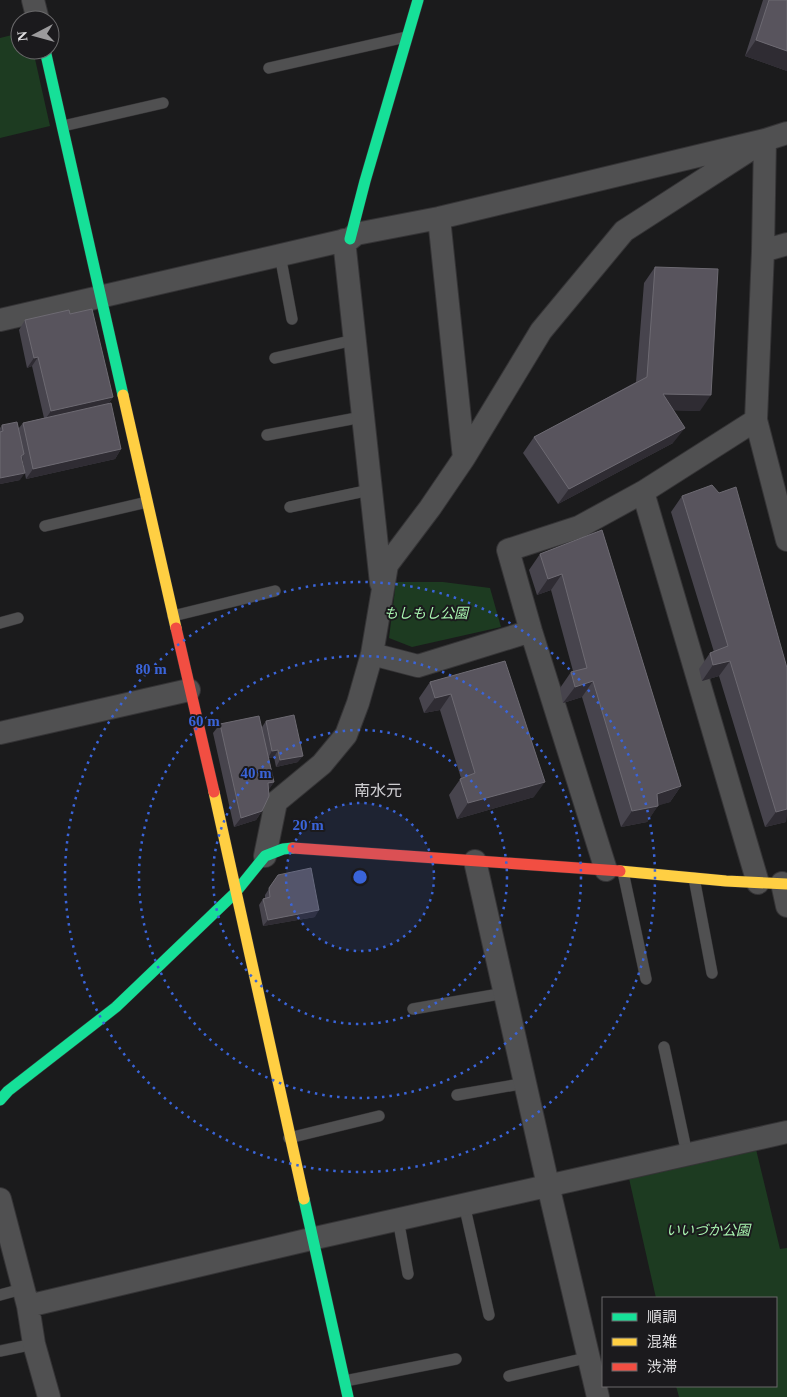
<svg xmlns="http://www.w3.org/2000/svg" width="787" height="1397" font-family="'Times New Roman','Noto Sans JP',serif">
<rect width="100%" height="100%" fill="#1b1b1c"/>
<!-- green -->
<path fill="#1d3b21" d="M20,33V50H33L50,126L0,138V38Z
M396,582H443L490,588L501,627L412,647L389,638Z
M755,1145L780,1249L787,1248V1397H679L676,1386H776V1298H656L628,1174Z"/>
<g fill="none" stroke-linecap="round" stroke-linejoin="round">
<!-- lane casing -->
<g stroke="#353436" stroke-width="12">
<path id="lane" d="M269,68L406,37
M63,126L163,103
M280,255L292,319
M275,358L354,340
M267,435L362,417
M290,507L370,490
M45,526L147,502
M173,616L275,591
M0,623L18,618
M623,872L646,979
M694,878L712,973
M413,1009L505,993
M664,1047L687,1154
M457,1095L526,1083
M289,1138L379,1116
M464,1204L489,1315
M398,1219L408,1274
M0,1295L22,1289
M0,1351L34,1344
M509,1376L590,1357
M345,1381L456,1359"/>
</g>
<!-- street casing -->
<g stroke="#353436" stroke-width="24">
<path id="street" d="M33,0L38,20
M765,140L763,251L756,420L787,540
M439,218L464,458
M344,240L381,583
M763,251L787,244
M0,320L350,239L356,234L439,218L765,140L787,133
M643,492L758,883
M372,654L418,666L531,631
M0,733L189,690
M265,856L276,802L322,764L346,735L358,703L372,654L387,565L430,508L464,458L541,331L624,231L765,140
M475,861L548,1185L598,1397
M606,870L531,631L508,550L579,527L643,492L756,420
M782,883L787,906
M0,1199L28,1306L34,1344L49,1397
M28,1306L311,1239L787,1132"/>
</g>
<!-- fast casing -->
<g stroke="#353436" stroke-width="12">
<path id="fast" d="M45,50L123,395
M350,239L365,181L418,0
M0,1100L8,1091L116,1007L235,893L265,856L283,849L293,848
M304,1199L348,1397"/>
</g>
<!-- slow casing -->
<g stroke="#353436" stroke-width="12">
<path id="slow" d="M123,395L176,628
M214,792L304,1199
M620,871L726,881L787,884"/>
</g>
<!-- jam casing -->
<g stroke="#353436" stroke-width="12">
<path id="jam" d="M176,628L214,792
M293,848L620,871"/>
</g>
<!-- lane -->
<use href="#lane" stroke="#505051" stroke-width="11"/>
<!-- street -->
<use href="#street" stroke="#505051" stroke-width="22"/>
<!-- fast -->
<use href="#fast" stroke="#16e098" stroke-width="11"/>
<!-- slow -->
<use href="#slow" stroke="#ffcf43" stroke-width="11"/>
<!-- jam -->
<use href="#jam" stroke="#f24e42" stroke-width="11"/>
</g>
<!-- wall -->
<path fill="#47444d" d="M763,0H787V71L745,56Z
M655,267L700,411L674,410L673,443L558,504L523,453L534,437L636,382L644,283Z
M70,314L113,397L108,404L121,449L115,459L26,479L22,457L20,480L0,484V428L2,425L18,429L23,423L44,418L32,366L27,368L19,330L25,320Z
M682,496L787,809L786,822L765,827L719,676L702,681L699,669L710,653L714,652L671,512Z
M602,530L681,786L670,802L658,805L647,822L621,827L582,697L563,703L560,688L571,672L573,671L551,590L537,595L529,570L540,554Z
M505,661L534,797L457,819L449,795L461,778L440,710L424,713L419,698L430,682Z
M266,721L298,762L276,767L274,757L269,758L274,782L268,790L262,811L256,820L234,827L213,733L220,724L262,727Z
M278,875L315,917L263,926L259,905L263,899L265,898V895Z"/>
<!-- shaded-wall -->
<path fill="#2f2c33" d="M756,40L787,51V71L745,56Z
M38,357L32,366L27,368L34,358Z
M663,394L711,395L700,411L652,410Z
M113,397L106,407L44,421L51,411Z
M685,428L673,443L558,504L569,489Z
M121,449L115,459L26,479L33,469Z
M25,473L20,480L0,484V478Z
M562,574L551,590L537,595L548,579Z
M730,661L719,676L702,681L713,665Z
M593,681L582,697L563,703L575,687Z
M451,694L440,710L424,713L435,698Z
M278,750L274,757L268,758L272,751Z
M303,756L298,762L276,767L280,760Z
M274,782L268,791V783Z
M545,782L534,797L457,819L468,803Z
M681,786L670,802L654,807L658,806L647,822L621,827L632,811L657,794Z
M787,809L786,822L765,827L776,812Z
M262,811L256,820L234,827L241,818Z
M319,910L315,917L263,926L268,920Z"/>
<!-- building -->
<path fill="#58545d" stroke="#6d6a72" d="M769,0H787V51L756,40Z
M655,267L718,269L711,395L663,394L685,428L569,489L534,437L647,377Z
M92,309L113,397L51,411L38,357L34,358L25,320L69,310L70,314Z
M111,403L121,449L33,469L23,423Z
M17,422L24,454L21,456L25,473L0,478V432L3,431L2,425Z
M712,485L719,493L736,487L787,668V809L776,812L730,661L713,665L710,653L728,646L682,496Z
M602,530L681,786L657,794L658,806L632,811L593,681L575,687L571,672L587,668L562,574L548,579L540,554Z
M505,661L545,782L468,803L460,779L475,773L451,694L435,698L430,682Z
M294,715L303,756L280,760L278,750L272,751L266,721Z
M259,716L274,782L268,783L269,796L262,811L241,818L220,724Z
M311,868L319,910L268,920L263,899L270,897L269,888L278,875Z"/>
<!-- distance rings -->
<circle cx="360" cy="877" r="74" fill="#3a64d9" fill-opacity=".12"/>
<g fill="none" stroke="#3a64d9" stroke-width="2.5" stroke-dasharray="2.5 5">
<circle cx="360" cy="877" r="74"/>
<circle cx="360" cy="877" r="147"/>
<circle cx="360" cy="877" r="221"/>
<circle cx="360" cy="877" r="295"/>
</g>
<g text-anchor="middle" stroke-width="4" stroke-linejoin="round" paint-order="stroke">
<!-- park labels -->
<g font-size="14" font-style="italic" fill="#a9f6b1" stroke="#1b1a1d">
<text x="426" y="618">もしもし公園</text>
<text x="708" y="1235">いいづか公園</text>
</g>
<!-- quarter labels -->
<g font-size="16" fill="#cecdd0" stroke="#1b1a1d">
<text x="378" y="796">南水元</text>
</g>
</g>
<circle cx="360" cy="877" r="8" fill="#3a64d9" stroke="#1b1a1d" stroke-width="2.5"/>
<g font-size="15" text-anchor="middle" font-weight="bold" fill="#3a64d9" stroke="#1b1a1d" stroke-width="4" stroke-linejoin="round" paint-order="stroke">
<text x="151" y="674">80 m</text>
<text x="204" y="726">60 m</text>
<text x="256" y="778">40 m</text>
<text x="308" y="830">20 m</text>
</g>
<!-- legend -->
<rect x="602" y="1297" width="175" height="90" fill="#1b1a1d" stroke="#6a696b"/>
<rect x="612" y="1313" width="25" height="8" fill="#16e098" stroke="#6a696b"/>
<text x="647" y="1322" font-size="15" fill="#e0dfe1">順調</text>
<rect x="612" y="1338" width="25" height="8" fill="#ffcf43" stroke="#6a696b"/>
<text x="647" y="1347" font-size="15" fill="#e0dfe1">混雑</text>
<rect x="612" y="1363" width="25" height="8" fill="#f24e42" stroke="#6a696b"/>
<text x="647" y="1372" font-size="15" fill="#e0dfe1">渋滞</text>
<!-- north arrow -->
<g transform="translate(35 35) rotate(264)"><circle r="24" fill="#1b1a1d" stroke="#6a696b"/>
<path d="M0-4L9 19L0 12L-9 19Z" fill="#9b9a9c"/>
<text y="-8" font-size="14" font-weight="bold" text-anchor="middle" fill="#e0dfe1">N</text>
</g>
</svg>
